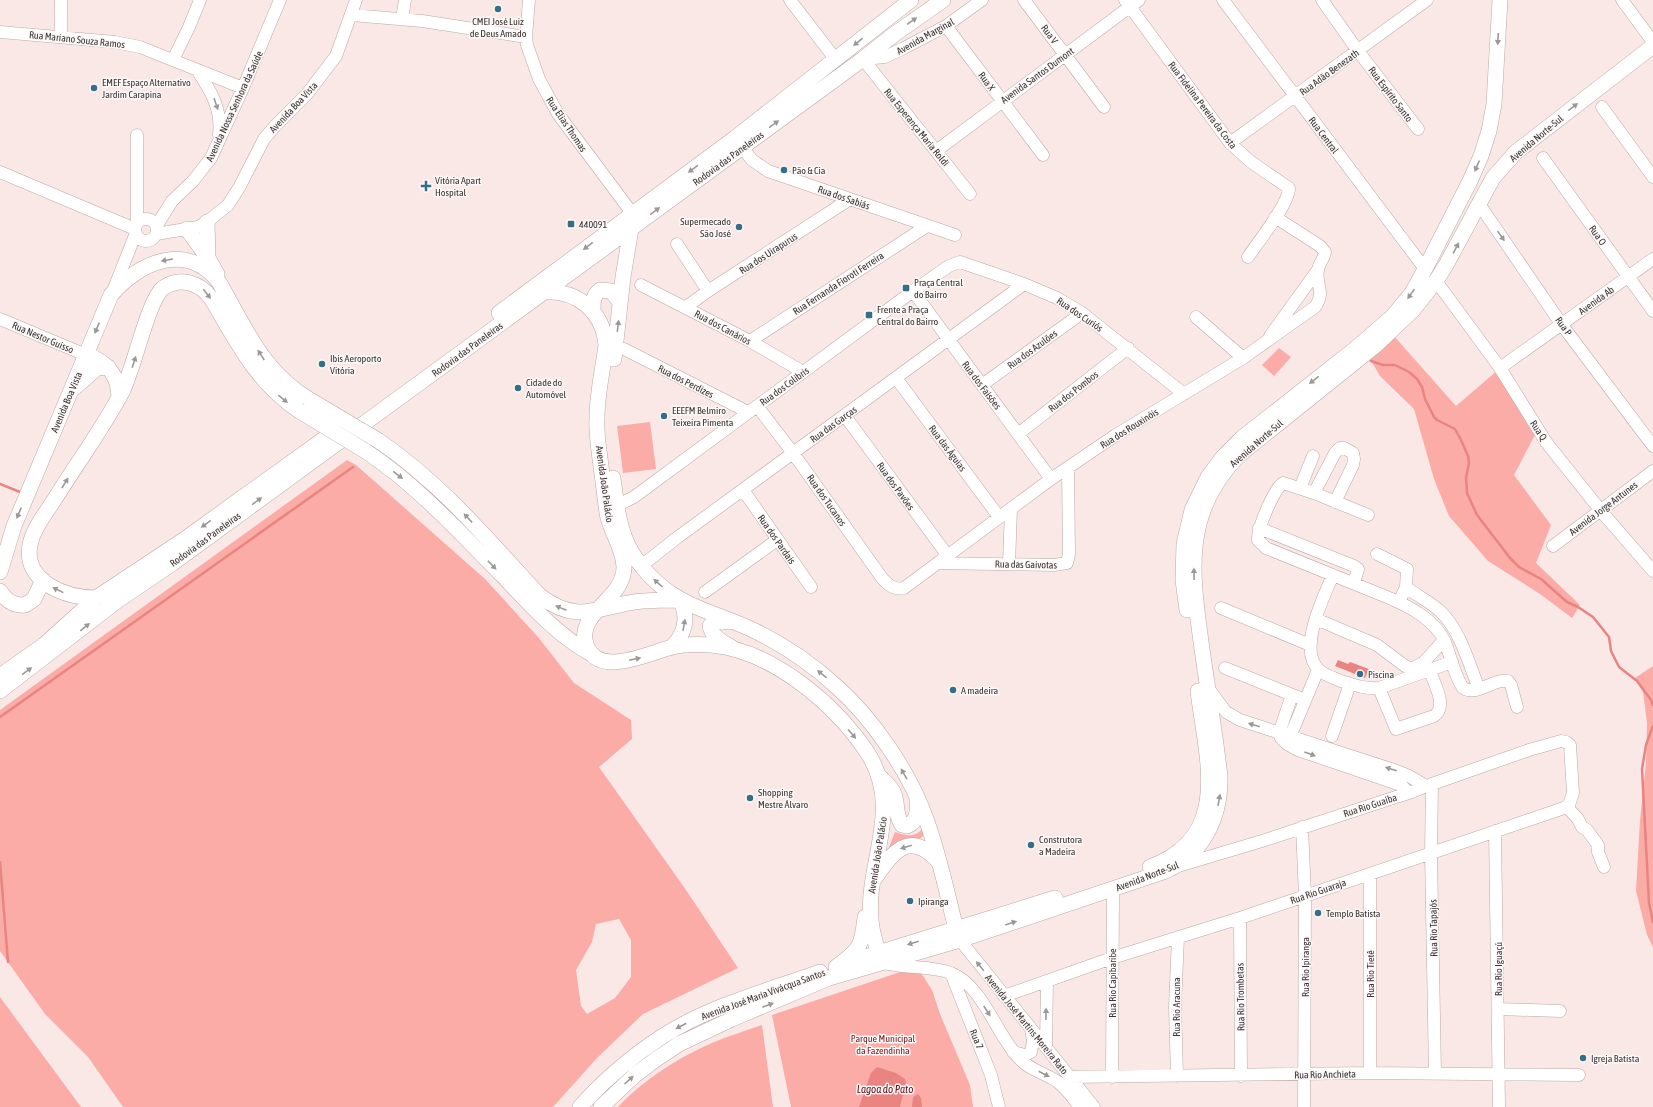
<svg xmlns="http://www.w3.org/2000/svg" width="1653" height="1107" font-family="'Asap Condensed',sans-serif">
<rect width="100%" height="100%" fill="#fae8e7"/>
<!-- green -->
<path fill="#fbaca7" fill-rule="evenodd" d="M1393,335L1456,406L1498,370L1539,427L1514,475L1551,525L1536,563L1580,605L1572,618L1540,594L1488,561L1449,516L1434,479L1414,409L1380,376L1369,357Z
M1279,348L1291,357L1274,376L1262,365Z
M650,422L656,469L623,473L617,426Z
M347,460L356,465L485,579L538,637L574,683L631,720L632,739L599,767L686,890L738,968L643,1014L597,1058L553,1107H123L88,1057L45,1014L0,951V710ZM619,919L631,940V977L615,998L587,1014L581,1006L576,970L592,942L596,924Z
M1653,666V947L1647,935L1636,891L1640,820L1646,763L1647,723L1643,692L1635,678Z
M923,828L924,835L920,839L888,850L895,832C906,836 915,838 923,828Z
M903,971L921,973L932,990L940,1014L970,1085L973,1107H791L772,1015Z
M0,997L81,1107H0Z
M762,1025L773,1107H618C642,1081 679,1057 712,1043C728,1036 745,1031 762,1025Z"/>
<!-- water -->
<path fill="#e98480" d="M1338,660L1348,664L1350,662L1369,669L1365,678L1335,666Z
M877,1067L896,1073L905,1079L906,1083L900,1107H859L871,1073Z
M918,1094L921,1098L922,1107H912L913,1097Z"/>
<g fill="none" stroke-linecap="round" stroke-linejoin="round">
<!-- stream -->
<path stroke="#e98480" stroke-width="2.5" d="M1371,361L1383,365H1395L1409,372L1417,379L1422,387L1425,399L1434,417L1437,420L1455,429L1461,440L1468,456L1469,463L1466,478L1467,493L1477,515L1510,558L1519,567L1541,579L1567,602L1578,607L1593,617L1609,637L1611,651L1619,667L1637,681L1651,700L1653,705
M0,484L20,492
M0,717L353,467
M1653,726L1646,745L1642,769L1649,903L1653,922
M0,862L8,962"/>
<!-- minor casing -->
<g stroke="#b9a9a7" stroke-width="13">
<path id="minor" d="M529,0L526,37L527,45L539,79L558,114L632,213
M790,0L836,60
M1024,0L1104,107
M1125,0L1230,143L1251,162L1289,188C1289,204 1258,242 1248,257
M1223,0L1425,269
M1322,0L1358,51L1418,129
M1622,0L1653,42
M352,15L422,21L526,37
M402,19L405,0
M946,26L1043,155
M0,32L115,42L140,47L243,88
M61,37V0
M863,59L970,194
M863,59L885,57L904,48L946,26L982,0
M173,60L189,27L200,0
M197,70C211,91 222,109 219,135
M1602,107L1653,177
M137,135V223
M1230,143L1427,0
M742,147L752,160L768,171L955,235
M936,151L1139,0
M1543,158L1653,311
M0,172L135,229
M1479,204L1562,325L1653,446
M135 230a11 11 0 1 1 22 0a11 11 0 1 1-22 0Z
M157,225L172,201L193,181L211,158L243,88L280,0
M156,234L198,227L207,222L228,205L240,186L264,139L275,126L307,94L336,56L356,0
M677,244L708,291
M1436,281L1500,368L1546,442L1601,511L1653,571
M641,285L750,341L803,372
M113,291L136,233
M913,291L1051,479
M686,307L708,291L850,199
M1196,317L1243,358
M0,319L86,355
M1270,336L1317,271
M750,341L927,226
M624,349L748,412
M1500,368L1653,259
M896,378L999,517
M982,385L1082,313
M757,406L793,453L882,578C888,585 894,590 904,588L1051,479L1116,435L1243,358L1315,307C1326,292 1315,284 1318,270C1319,263 1324,259 1325,252L1320,246L1275,217
M845,416L948,556
M1018,434L1128,348
M1300,488L1313,456
M743,490L811,587
M1314,493L1335,453L1340,448H1344L1353,453L1354,459L1353,465L1335,502
M610,509L634,497L913,291L949,266L960,262L1024,284L1057,298L1082,313L1184,394
M1368,515L1314,493L1283,483C1274,489 1257,529 1258,540L1266,548L1387,597C1408,606 1435,619 1445,642C1451,657 1454,675 1463,688C1478,697 1493,678 1508,681L1511,685L1517,707
M1259,528L1354,566L1358,569L1354,583
M1553,546L1653,471
M1377,554L1407,569L1406,587
M938,563L1054,565L1067,563L1069,554L1068,469
M1009,564L1011,509
M641,566L678,537L1024,284
M1333,575C1324,596 1297,650 1319,670C1324,675 1334,678 1341,681C1354,685 1365,689 1379,688L1452,662
M705,592L777,540
M1399,602L1406,587C1417,596 1431,602 1441,612C1461,632 1469,664 1479,689
M1221,608L1310,645
M1316,619L1377,645L1405,666L1412,669L1424,662L1444,640
M1225,668L1305,700
M1379,688L1396,729L1434,716C1448,707 1434,683 1430,671
M1209,689L1226,712L1240,720L1394,770L1407,775L1426,786
M1292,695L1279,733L1281,738L1287,744L1298,750L1401,785L1409,793
M1332,736L1350,684
M1287,744L1318,670
M1432,784L1431,853L1435,1073
M1567,807L1578,819L1582,827L1587,830L1598,845V852L1604,867
M1302,827L1305,896L1304,1107
M1495,831L1499,1107
M1370,874V1073
M1240,918L1241,1076
M960,940L1094,1107
M884,963C906,969 929,965 951,973C983,986 996,1034 1019,1058C1029,1070 1045,1073 1058,1082C1067,1089 1073,1098 1080,1107
M951,973L991,1075L999,1107
M1004,996L1112,958L1240,918L1564,808L1569,805L1573,793L1570,745L1566,742L1561,741L1529,750L1432,784L1409,793L1396,797L1262,841L1178,866
M1498,1009L1560,1011
M1046,1046L1047,982
M1013,1052L1025,1055L1031,1052L1033,1041L1031,1029
M1177,1076L1175,1007L1178,937
M1071,1077L1370,1073L1579,1075
M1112,1077L1113,889"/>
</g>
<!-- major casing -->
<g stroke="#b9a9a7" stroke-width="16">
<path id="major" d="M207,222L208,258
M187,229L208,258L217,274
M544,292C578,290 603,312 606,345C603,369 597,394 597,418C596,434 599,450 601,466C603,481 605,497 607,513C610,531 623,547 624,566C625,598 580,611 585,640C593,681 649,653 672,647C685,644 698,644 711,645C771,650 834,703 867,752C908,815 857,872 874,937C876,946 878,954 883,962
M593,310C593,302 593,295 600,290L611,291L620,302
M499,313L735,138L911,0
M86,355C107,361 119,376 119,398
M614,359L623,277L631,229
M74,388L97,368L108,367
M379,441C441,483 489,541 540,596C577,624 595,608 634,602C649,600 665,600 680,600C689,617 685,634 672,647
M367,452C420,488 459,532 504,577C531,606 558,636 593,655
M613,478C616,500 618,523 627,543C637,565 658,587 680,599C703,612 731,619 755,631C784,645 813,665 837,687C873,719 910,773 926,819C939,854 947,893 956,929L959,938
M0,572L14,526L111,295C139,262 187,241 219,282C245,327 262,372 310,400
M0,591C6,601 14,606 25,605L34,599L43,580
M96,598C66,598 23,582 30,545C33,528 47,512 56,497C78,462 103,428 122,392C134,369 148,300 163,288C180,276 200,283 211,298C236,340 256,382 298,410
M1187,610L1183,580L1184,544L1192,510L1208,477L1223,457L1242,438L1355,349L1392,317L1412,293L1425,269L1470,181L1481,156L1489,131L1494,104L1500,0
M729,622L715,620L710,626C712,636 721,642 730,646
M0,676L44,645L96,598L182,541L335,431
M0,691L117,601L173,563L863,59L892,36L943,0
M880,777C885,782 892,787 894,794C898,804 895,815 902,825L907,826C918,822 918,810 917,800
M1150,867C1233,837 1206,758 1198,691
M875,878C893,851 910,830 938,861
M856,960L1055,898
M836,967C860,950 862,946 865,917
M580,1107C604,1080 632,1056 663,1036C710,1006 767,991 820,972
M601,1107L635,1075L655,1060L679,1044L732,1019L829,978L960,940L1163,872C1203,856 1221,817 1220,776C1215,733 1208,691 1202,649C1192,575 1181,514 1239,455L1375,346L1413,310L1436,281L1446,265L1493,178L1516,152L1653,46"/>
</g>
<!-- minor -->
<use href="#minor" stroke="#fff" stroke-width="12"/>
<!-- major -->
<use href="#major" stroke="#fff" stroke-width="15"/>
<!-- major-bridge casing -->
<g stroke="#b9a9a7" stroke-width="16" stroke-linecap="butt">
<path id="major-bridge" d="M310,400L379,441
M298,410L367,452"/>
</g>
<!-- major-bridge -->
<use href="#major-bridge" stroke="#fff" stroke-width="15"/>
</g>
<!-- one-way arrows -->
<defs><path id="oneway-solid" d="M-6-.8H1V-3.2L6.5 0L1 3.2V.8H-6Z"/></defs>
<g fill="#9c9898">
<use href="#oneway-solid" transform="translate(912 21) rotate(-35)"/>
<use href="#oneway-solid" transform="translate(1498 39) rotate(93)"/>
<use href="#oneway-solid" transform="translate(858 42) rotate(141)"/>
<use href="#oneway-solid" transform="translate(216 104) rotate(71)"/>
<use href="#oneway-solid" transform="translate(1573 107) rotate(-38)"/>
<use href="#oneway-solid" transform="translate(774 124) rotate(-36)"/>
<use href="#oneway-solid" transform="translate(1477 166) rotate(113)"/>
<use href="#oneway-solid" transform="translate(693 169) rotate(144)"/>
<use href="#oneway-solid" transform="translate(655 211) rotate(-37)"/>
<use href="#oneway-solid" transform="translate(1501 236) rotate(55)"/>
<use href="#oneway-solid" transform="translate(588 246) rotate(143)"/>
<use href="#oneway-solid" transform="translate(1456 248) rotate(-62)"/>
<use href="#oneway-solid" transform="translate(167 260) rotate(170)"/>
<use href="#oneway-solid" transform="translate(207 294) rotate(52)"/>
<use href="#oneway-solid" transform="translate(1411 294) rotate(125)"/>
<use href="#oneway-solid" transform="translate(618 326) rotate(-83)"/>
<use href="#oneway-solid" transform="translate(97 328) rotate(113)"/>
<use href="#oneway-solid" transform="translate(261 355) rotate(-123)"/>
<use href="#oneway-solid" transform="translate(134 362) rotate(-72)"/>
<use href="#oneway-solid" transform="translate(1314 380) rotate(142)"/>
<use href="#oneway-solid" transform="translate(283 399) rotate(39)"/>
<use href="#oneway-solid" transform="translate(398 475) rotate(38)"/>
<use href="#oneway-solid" transform="translate(65 483) rotate(-58)"/>
<use href="#oneway-solid" transform="translate(257 501) rotate(-36)"/>
<use href="#oneway-solid" transform="translate(19 513) rotate(113)"/>
<use href="#oneway-solid" transform="translate(468 518) rotate(-133)"/>
<use href="#oneway-solid" transform="translate(206 524) rotate(144)"/>
<use href="#oneway-solid" transform="translate(492 565) rotate(46)"/>
<use href="#oneway-solid" transform="translate(1194 574) rotate(-91)"/>
<use href="#oneway-solid" transform="translate(658 583) rotate(-138)"/>
<use href="#oneway-solid" transform="translate(58 590) rotate(-154)"/>
<use href="#oneway-solid" transform="translate(561 608) rotate(-158)"/>
<use href="#oneway-solid" transform="translate(684 625) rotate(-80)"/>
<use href="#oneway-solid" transform="translate(85 627) rotate(-39)"/>
<use href="#oneway-solid" transform="translate(635 659) rotate(-12)"/>
<use href="#oneway-solid" transform="translate(27 671) rotate(-36)"/>
<use href="#oneway-solid" transform="translate(822 674) rotate(-141)"/>
<use href="#oneway-solid" transform="translate(1254 725) rotate(-162)"/>
<use href="#oneway-solid" transform="translate(852 734) rotate(50)"/>
<use href="#oneway-solid" transform="translate(1310 754) rotate(20)"/>
<use href="#oneway-solid" transform="translate(1391 769) rotate(-162)"/>
<use href="#oneway-solid" transform="translate(904 774) rotate(-120)"/>
<use href="#oneway-solid" transform="translate(1219 800) rotate(-80)"/>
<use href="#oneway-solid" transform="translate(906 847) rotate(163)"/>
<use href="#oneway-solid" transform="translate(1011 923) rotate(-19)"/>
<use href="#oneway-solid" transform="translate(913 943) rotate(163)"/>
<use href="#oneway-solid" transform="translate(980 966) rotate(-129)"/>
<use href="#oneway-solid" transform="translate(768 1005) rotate(-21)"/>
<use href="#oneway-solid" transform="translate(987 1011) rotate(57)"/>
<use href="#oneway-solid" transform="translate(1046 1014) rotate(-89)"/>
<use href="#oneway-solid" transform="translate(681 1026) rotate(152)"/>
<use href="#oneway-solid" transform="translate(1044 1074) rotate(27)"/>
<use href="#oneway-solid" transform="translate(629 1080) rotate(-42)"/>
</g>
<!-- markers -->
<g fill="#366e88" stroke="#fdf9f9" stroke-width="1.5">
<circle cx="498" cy="9" r="4"/>
<circle cx="94" cy="88" r="4"/>
<circle cx="784" cy="170" r="4"/>
<path d="M424 180h4v4h4v4h-4v4h-4v-4h-4v-4h4z"/>
<rect x="567" y="220" width="8" height="8" rx="2"/>
<circle cx="739" cy="227" r="4"/>
<rect x="902" y="284" width="8" height="8" rx="2"/>
<rect x="865" y="311" width="8" height="8" rx="2"/>
<circle cx="322" cy="364" r="4"/>
<circle cx="518" cy="388" r="4"/>
<circle cx="664" cy="416" r="4"/>
<circle cx="1360" cy="674" r="4"/>
<circle cx="953" cy="690" r="4"/>
<circle cx="750" cy="798" r="4"/>
<circle cx="1031" cy="845" r="4"/>
<circle cx="910" cy="901" r="4"/>
<circle cx="1318" cy="913" r="4"/>
<circle cx="1583" cy="1058" r="4"/>
</g>
<g text-anchor="middle" stroke-width="3" stroke-linejoin="round" paint-order="stroke">
<!-- poi labels -->
<g font-size="10" fill="#383231" stroke="#fdf9f9" text-anchor="start">
<text x="498" y="25" text-anchor="middle">CMEI José Luiz<tspan x="498" dy="12">de Deus Amado</tspan></text>
<text x="102" y="86">EMEF Espaço Alternativo<tspan x="102" dy="12">Jardim Carapina</tspan></text>
<text x="792" y="174">Pão &amp; Cia</text>
<text x="435" y="184">Vitória Apart<tspan x="435" dy="12">Hospital</tspan></text>
<text x="731" y="225" text-anchor="end">Supermecado<tspan x="731" dy="12">São José</tspan></text>
<text x="579" y="228">440091</text>
<text x="914" y="286">Praça Central<tspan x="914" dy="12">do Bairro</tspan></text>
<text x="877" y="313">Frente a Praça<tspan x="877" dy="12">Central do Bairro</tspan></text>
<text x="330" y="362">Ibis Aeroporto<tspan x="330" dy="12">Vitória</tspan></text>
<text x="526" y="386">Cidade do<tspan x="526" dy="12">Automóvel</tspan></text>
<text x="672" y="414">EEEFM Belmiro<tspan x="672" dy="12">Teixeira Pimenta</tspan></text>
<text x="1368" y="678">Piscina</text>
<text x="961" y="694">A madeira</text>
<text x="758" y="796">Shopping<tspan x="758" dy="12">Mestre Álvaro</tspan></text>
<text x="1039" y="843">Construtora<tspan x="1039" dy="12">a Madeira</tspan></text>
<text x="918" y="905">Ipiranga</text>
<text x="1326" y="917">Templo Batista</text>
<text x="1591" y="1062">Igreja Batista</text>
</g>
<!-- street labels -->
<g font-size="10" fill="#383231" stroke="#fdf9f9">
<text transform="translate(1050 34) rotate(53)" y="4">Rua V</text>
<text transform="translate(925 36) rotate(-29)" y="4">Avenida Marginal</text>
<text transform="translate(77 39) rotate(6)" y="4">Rua Mariano Souza Ramos</text>
<text transform="translate(1329 72) rotate(-36)" y="4">Rua Adão Benezath</text>
<text transform="translate(1037 75) rotate(-36)" y="4">Avenida Santos Dumont</text>
<text transform="translate(987 81) rotate(53)" y="4">Rua X</text>
<text transform="translate(1391 94) rotate(53)" y="4">Rua Espírito Santo</text>
<text transform="translate(1203 105) rotate(53)" y="4">Rua Fidelina Pereira da Costa</text>
<text transform="translate(234 106) rotate(-65)" y="4">Avenida Nossa Senhora da Saúde</text>
<text transform="translate(293 107) rotate(-47)" y="4">Avenida Boa Vista</text>
<text transform="translate(567 124) rotate(56)" y="4">Rua Elias Thomas</text>
<text transform="translate(917 127) rotate(51)" y="4">Rua Esperança Maria Roldi</text>
<text transform="translate(1324 135) rotate(53)" y="4">Rua Central</text>
<text transform="translate(1536 138) rotate(-40)" y="4">Avenida Norte-Sul</text>
<text transform="translate(728 158) rotate(-36)" y="4">Rodovia das Paneleiras</text>
<text transform="translate(844 197) rotate(19)" y="4">Rua dos Sabiás</text>
<text transform="translate(1598 235) rotate(54)" y="4">Rua O</text>
<text transform="translate(768 253) rotate(-33)" y="4">Rua dos Uirapurus</text>
<text transform="translate(838 283) rotate(-33)" y="4">Rua Fernanda Fioroti Ferreira</text>
<text transform="translate(1596 300) rotate(-36)" y="4">Avenida Ab</text>
<text transform="translate(1080 314) rotate(34)" y="4">Rua dos Curiós</text>
<text transform="translate(1564 326) rotate(54)" y="4">Rua P</text>
<text transform="translate(723 327) rotate(28)" y="4">Rua dos Canários</text>
<text transform="translate(43 337) rotate(23)" y="4">Rua Nestor Guisso</text>
<text transform="translate(467 349) rotate(-36)" y="4">Rodovia das Paneleiras</text>
<text transform="translate(1032 349) rotate(-36)" y="4">Rua dos Azulões</text>
<text transform="translate(686 381) rotate(27)" y="4">Rua dos Perdizes</text>
<text transform="translate(982 385) rotate(53)" y="4">Rua dos Faisões</text>
<text transform="translate(784 386) rotate(-36)" y="4">Rua dos Colibris</text>
<text transform="translate(1073 391) rotate(-38)" y="4">Rua dos Pombos</text>
<text transform="translate(66 402) rotate(-67)" y="4">Avenida Boa Vista</text>
<text transform="translate(833 424) rotate(-36)" y="4">Rua das Garças</text>
<text transform="translate(1129 428) rotate(-32)" y="4">Rua dos Rouxinóis</text>
<text transform="translate(1539 430) rotate(56)" y="4">Rua Q</text>
<text transform="translate(1256 443) rotate(-41)" y="4">Avenida Norte-Sul</text>
<text transform="translate(948 448) rotate(53)" y="4">Rua das Águias</text>
<text transform="translate(605 484) rotate(82)" y="4">Avenida João Palácio</text>
<text transform="translate(896 486) rotate(54)" y="4">Rua dos Pavões</text>
<text transform="translate(827 500) rotate(55)" y="4">Rua dos Tucanos</text>
<text transform="translate(1603 508) rotate(-37)" y="4">Avenida Jorge Antunes</text>
<text transform="translate(205 539) rotate(-36)" y="4">Rodovia das Paneleiras</text>
<text transform="translate(777 539) rotate(55)" y="4">Rua dos Pardais</text>
<text transform="translate(1026 564) rotate(1)" y="4">Rua das Gaivotas</text>
<text transform="translate(1370 805) rotate(-18)" y="4">Rua Rio Guaíba</text>
<text transform="translate(877 855) rotate(-81)" y="4">Avenida João Palácio</text>
<text transform="translate(1147 876) rotate(-21)" y="4">Avenida Norte-Sul</text>
<text transform="translate(1318 891) rotate(-19)" y="4">Rua Rio Guaraja</text>
<text transform="translate(1433 928) rotate(-91)" y="4">Rua Rio Tapajós</text>
<text transform="translate(1305 967) rotate(-90)" y="4">Rua Rio Ipiranga</text>
<text transform="translate(1498 969) rotate(-90)" y="4">Rua Rio Iguaçú</text>
<text transform="translate(1370 974) rotate(-90)" y="4">Rua Rio Tietê</text>
<text transform="translate(1112 983) rotate(-90)" y="4">Rua Rio Capibaribe</text>
<text transform="translate(763 994) rotate(-20)" y="4">Avenida José Maria Vivácqua Santos</text>
<text transform="translate(1240 997) rotate(-91)" y="4">Rua Rio Trombetas</text>
<text transform="translate(1176 1007) rotate(-90)" y="4">Rua Rio Aracuna</text>
<text transform="translate(1027 1024) rotate(51)" y="4">Avenida José Martins Moreira Rato</text>
<text transform="translate(977 1039) rotate(67)" y="4">Rua 7</text>
<text transform="translate(1325 1074) rotate(-1)" y="4">Rua Rio Anchieta</text>
</g>
<!-- park labels -->
<g font-size="10" fill="#741a1e" stroke="#fdf9f9">
<text x="883" y="1042">Parque Municipal<tspan x="883" dy="12">da Fazendinha</tspan></text>
</g>
<!-- water labels -->
<g font-size="11" font-style="italic" fill="#680c15" stroke="#fdf9f9">
<text x="885" y="1093">Lagoa do Pato</text>
</g>
</g>
</svg>
